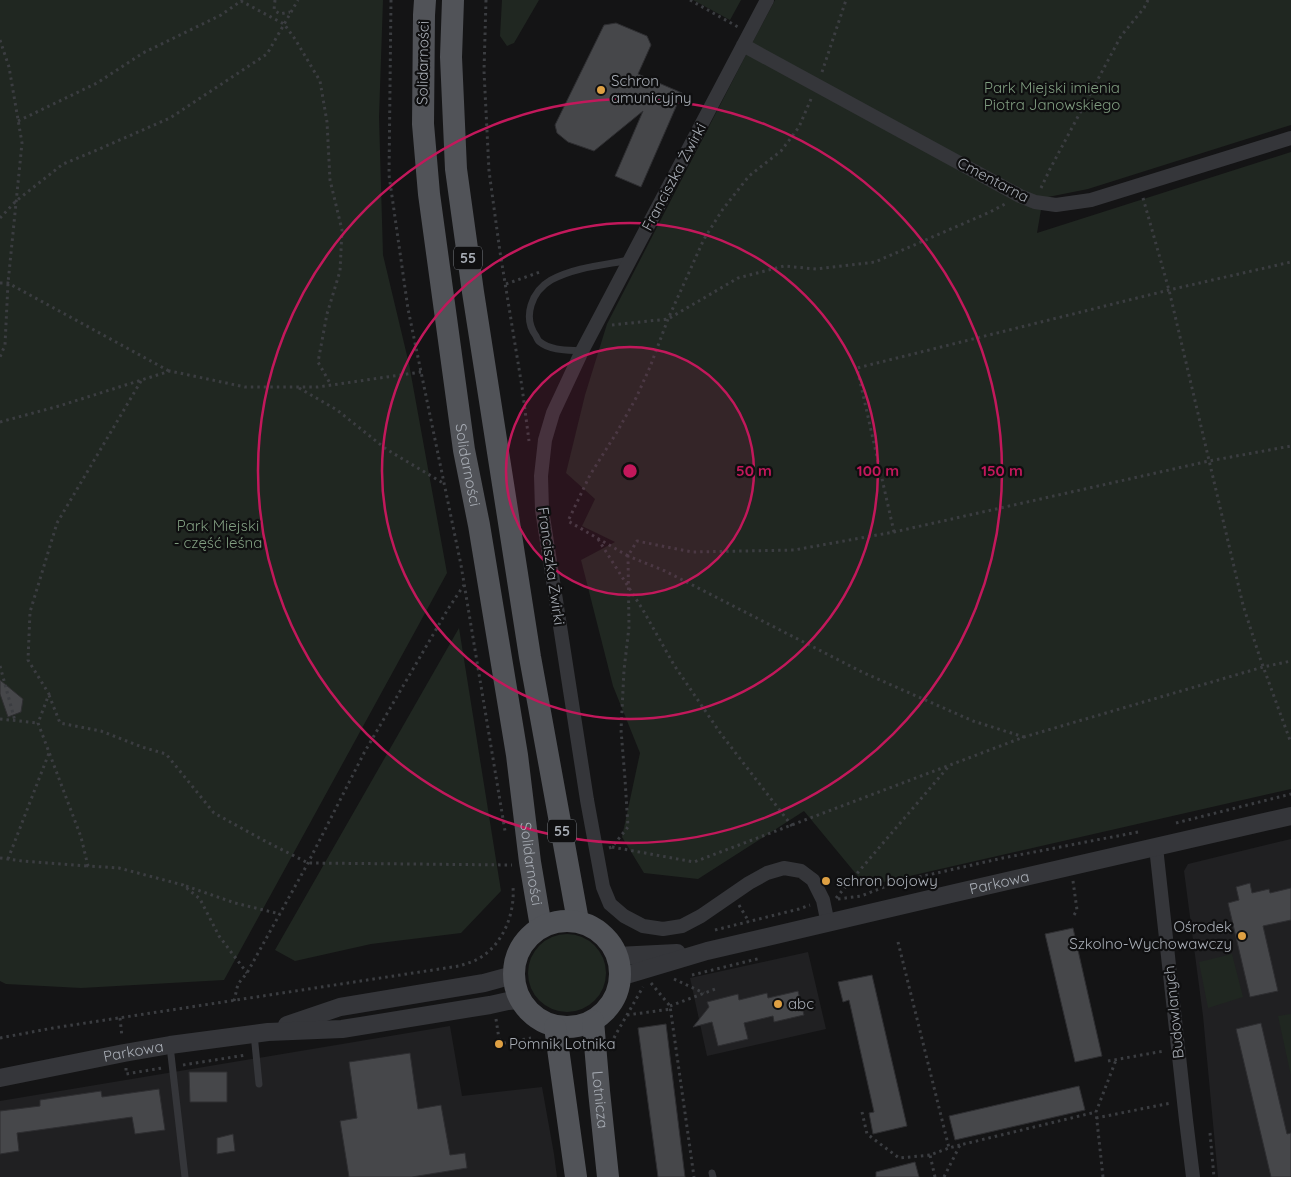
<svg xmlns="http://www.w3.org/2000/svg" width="1291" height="1177" font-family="Quicksand,sans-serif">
<rect width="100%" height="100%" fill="#141415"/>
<!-- built -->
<path fill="#202022" d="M1291,839V1177H1218L1203,1016L1184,871L1188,864Z
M808,952L826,1029L707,1056L690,978Z
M450,1026L462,1096L542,1087L554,1154L557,1177H0V1101Z"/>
<!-- green -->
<path fill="#202721" d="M0,0H383L379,117L383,255L409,364L447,573L224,980L81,988L6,984L0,981Z
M502,0H539L514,43L507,46L500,36Z
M693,0H741L730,20Z
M775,0H1291V125L1088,189L1043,198L1037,233L1291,152V789L866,886L804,811L698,879L644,873L622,837L640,753L613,686L581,560L615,542L582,526L595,499L566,473L585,395L607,324L750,47Z
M459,628L501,891L461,933L371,944L295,961L275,950Z
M528 973a39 39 0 1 1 78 0a39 39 0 1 1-78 0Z
M1232,954L1243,997L1208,1008L1199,962Z
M1291,1014V1076L1278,1016Z"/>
<!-- building -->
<path fill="#46474a" stroke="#2e2e31" d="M616,23L647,36L651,45L638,74L682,93L641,187L615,176L643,111L594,151L568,142L557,133L555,125L604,25Z
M0,680L23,699L21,712L8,717L0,694Z
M1250,883L1252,893L1269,889L1270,893L1291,888V920L1263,926L1278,991L1250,997L1228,903L1239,900L1236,887Z
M1073,928L1102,1056L1075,1062L1045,934Z
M872,975L907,1126L873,1134L869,1113L874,1112L849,1000L843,1002L838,982Z
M798,991L804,1015L774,1022L773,1016L744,1023L748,1039L718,1046L712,1022L693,1027L709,1007L707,1002L738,994L739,1000L767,993L768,998Z
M1261,1023L1287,1134L1291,1133V1177H1271L1236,1029Z
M666,1024L685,1177H658L638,1028Z
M410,1053L418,1109L441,1105L450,1155L465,1153L467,1168L412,1177H349L340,1121L357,1118L349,1062Z
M189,1072H227V1102H190Z
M1079,1086L1085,1110L955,1140L949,1116Z
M159,1089L165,1130L135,1134L132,1117L17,1133L19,1151L0,1154V1111L40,1106V1100L101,1091L102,1097Z
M233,1134L235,1151L217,1154V1138Z
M915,1162L919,1177H876V1172Z"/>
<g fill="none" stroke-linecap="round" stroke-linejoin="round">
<!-- path -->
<path stroke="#3b3d41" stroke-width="3" stroke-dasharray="2.5 4" stroke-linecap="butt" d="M275,0L274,10L280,14L290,12
M391,0L389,175L408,309L461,565L505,831
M486,0L484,71L489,171L500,252L522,387L529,441
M690,0L738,27
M0,40L9,67L22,143L8,283L5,345L0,357
M822,72L846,0
M811,99L799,127L781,151L749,176L723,209L704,239L668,319L650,367L636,398L617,432L590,475L568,521L628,556L637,541L692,552L794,550L894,532L1209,461L1291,446
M18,121L97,83L143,53L221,15L241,1L284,24L295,39L320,81L327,122L330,180L342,230L340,271L327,314L318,362L331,385
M1041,188L1050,169L1121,36L1144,8L1148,0
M1143,198L1169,290L1243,605L1260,658L1291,743
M0,218L16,201L63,164L97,150L170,118L267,54L298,0
M0,283H8L169,371
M506,284L540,272
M612,325L668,319L738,278L784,266L816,269L875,262L990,212L1005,204
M141,381L57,523L30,612L28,660L49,694L38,723L81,837L88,866L119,868L183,885L200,899L219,936L247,973
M299,388L337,410L386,449L443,483
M0,422L59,406L170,371L245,387H318L421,372
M894,532L857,368L1169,290L1291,262
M598,539L643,610L674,665L721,734L792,826
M0,666L15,721
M49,695L60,723L101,731L142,747L166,754L214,813L263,840L308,863L512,865
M0,719L38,723
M1176,823L1291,794
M612,847L694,862L1024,737L1263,667L1291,661
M609,848L612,847L628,827L625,779L621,730L624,670L629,627L628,556L665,571L862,672L973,721L1024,737
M0,858L22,861L88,866
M8,859L49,753
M1073,881L1077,910L1074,915
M186,886L235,903L280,914
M836,898L949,766
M838,899L861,896L897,882L1003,858L1138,832
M739,905L749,922
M715,930L799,909L810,905
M898,942L949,1148L960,1145
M692,975L761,958
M674,979L704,993
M651,983L670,1006L694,1177
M234,1001L238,984L247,973L308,863L364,753L448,609L464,585
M670,1006L718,988
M627,1015L671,1009
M120,1018L122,1037
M496,1019L499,1039L504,1043L531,1038
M0,1038L53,1028L459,966C465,964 472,962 478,959C503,945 515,914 513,887
M614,1038L616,1034L643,987
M1108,1061L1164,1051
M183,1065L246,1055
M126,1068V1074L162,1068
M862,1112L867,1134L899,1158L930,1155
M1096,1118L1171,1103
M1210,1133L1214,1177
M935,1177L930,1155L949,1148
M944,1177L960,1145L1096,1112
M1103,1177L1096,1112L1116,1060"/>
<!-- service -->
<path stroke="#35363a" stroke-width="7" d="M582,351C569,350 551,351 540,342C538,341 537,338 536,336C522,317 532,291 551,280C575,267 604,265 630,260
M254,1034L259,1084
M170,1046L185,1177
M712,1173L713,1177"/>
<!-- minor -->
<path stroke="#35363a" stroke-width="14" d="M767,0L582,351L553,413L545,440L541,476L542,510L587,800L603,887L610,904L624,916L643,926L663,929L682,926L701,916L749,883L767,873L784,868L801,871L813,880L823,900L828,924
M743,45L1020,196L1035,202L1056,205L1091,200L1291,138
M1156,847L1186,1120L1193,1177"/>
<!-- tertiary -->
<g stroke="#35363a" stroke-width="18">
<path d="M617,956L677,953"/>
<path id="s1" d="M620,977L707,951L955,893L1291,816"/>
<path d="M287,1025L340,1007L484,983L513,975"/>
<path id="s2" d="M0,1078L124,1053L170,1045L268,1032L342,1029L490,1005L508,1001L519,1000"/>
</g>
<!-- primary -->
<g stroke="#515358" stroke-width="22">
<path id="s3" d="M425,0L424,15L423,124L429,194L464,450L479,525L517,755L530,862L541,927"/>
<path d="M453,0L451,57L456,169L473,292L530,657L578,921"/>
<circle cx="567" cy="974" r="53"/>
<path id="s4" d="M593,1021L599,1091L608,1177"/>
<path d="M555,1027L576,1177"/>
</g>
</g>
<!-- distance rings -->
<circle cx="630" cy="471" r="124" fill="#c2185b" fill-opacity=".12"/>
<g fill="none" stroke="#c2185b" stroke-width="2.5">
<circle cx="630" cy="471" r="124"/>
<circle cx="630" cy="471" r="248"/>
<circle cx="630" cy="471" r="372"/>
</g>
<!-- markers -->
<g fill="#dea043" stroke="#0f0f10" stroke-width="2">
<circle cx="601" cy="90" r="5"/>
<circle cx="826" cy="881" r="5"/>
<circle cx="1242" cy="936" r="5"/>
<circle cx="778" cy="1004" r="5"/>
<circle cx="499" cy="1044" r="5"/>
</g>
<g text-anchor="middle" stroke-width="4.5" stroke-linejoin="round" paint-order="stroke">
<!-- shield labels -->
<g fill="#0f0f10" stroke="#797d83" stroke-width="1">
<rect x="454" y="246.5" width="28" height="23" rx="4"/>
<rect x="548" y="819.5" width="28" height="23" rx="4"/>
</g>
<g font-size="14" font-weight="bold" fill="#a7acb4">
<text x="468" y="263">55</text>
<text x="562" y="836">55</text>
</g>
<!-- street labels -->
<g font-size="15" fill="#a7acb4" stroke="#0f0f10">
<text transform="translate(423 63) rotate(-89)" y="5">Solidarności</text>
<text transform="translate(674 177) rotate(-62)" y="5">Franciszka Żwirki</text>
<text transform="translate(993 180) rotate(28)" y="5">Cmentarna</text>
<text dy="5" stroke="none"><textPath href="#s3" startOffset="468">Solidarności</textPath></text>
<text transform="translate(551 566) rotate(82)" y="5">Franciszka Żwirki</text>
<text dy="5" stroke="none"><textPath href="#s3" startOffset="872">Solidarności</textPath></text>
<text dy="5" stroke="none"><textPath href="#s1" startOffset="391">Parkowa</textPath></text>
<text transform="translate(1174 1012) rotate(-96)" y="5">Budowlanych</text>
<text dy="5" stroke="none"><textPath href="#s2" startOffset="136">Parkowa</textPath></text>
<text dy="5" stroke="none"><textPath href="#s4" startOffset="79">Lotnicza</textPath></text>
</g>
<!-- poi labels -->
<g font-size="15" fill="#a7acb4" stroke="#0f0f10" text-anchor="start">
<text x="611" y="86">Schron<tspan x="611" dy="17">amunicyjny</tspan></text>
<text x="836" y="886">schron bojowy</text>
<text x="1232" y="932" text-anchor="end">Ośrodek<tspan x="1232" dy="17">Szkolno-Wychowawczy</tspan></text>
<text x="788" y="1009">abc</text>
<text x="509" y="1049">Pomnik Lotnika</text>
</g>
<!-- park labels -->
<g font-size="15" fill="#809d80" stroke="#0f0f10">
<text x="1052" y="93">Park Miejski imienia<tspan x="1052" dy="17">Piotra Janowskiego</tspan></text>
<text x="218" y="531">Park Miejski<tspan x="218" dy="17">- część leśna</tspan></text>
</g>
</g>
<circle cx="630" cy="471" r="8" fill="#c2185b" stroke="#0f0f10" stroke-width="2.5"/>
<g font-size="15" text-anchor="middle" font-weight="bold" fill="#c2185b" stroke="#0f0f10" stroke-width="4.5" stroke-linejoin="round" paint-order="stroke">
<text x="754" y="476">50 m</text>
<text x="878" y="476">100 m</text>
<text x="1002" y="476">150 m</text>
</g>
</svg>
